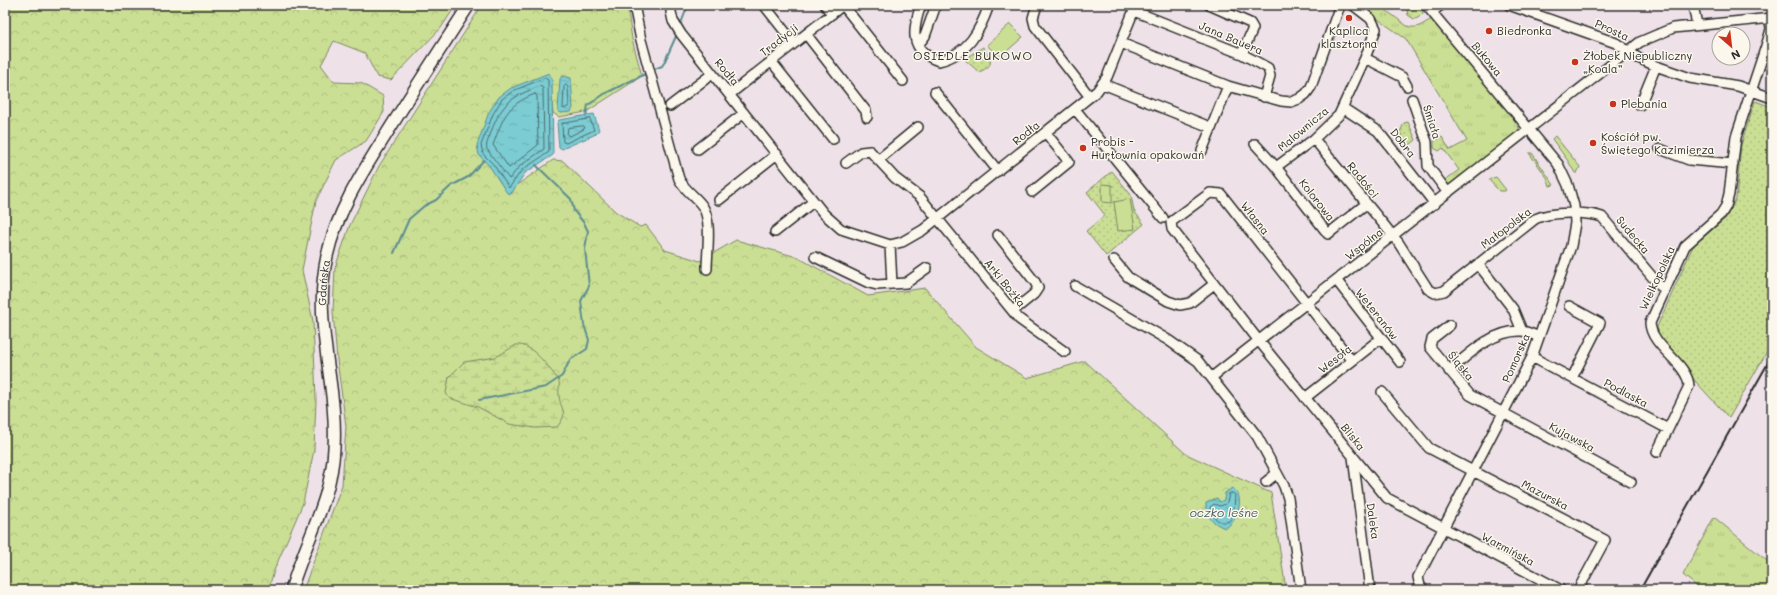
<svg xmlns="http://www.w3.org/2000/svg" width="1777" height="595" font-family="Mali,sans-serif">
<defs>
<pattern id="grass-tufts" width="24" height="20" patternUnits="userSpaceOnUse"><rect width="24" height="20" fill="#cadf94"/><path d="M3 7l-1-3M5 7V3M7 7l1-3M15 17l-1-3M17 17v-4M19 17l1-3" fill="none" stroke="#aec080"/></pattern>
<pattern id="forest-crowns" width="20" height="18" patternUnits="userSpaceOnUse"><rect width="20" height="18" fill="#cadf94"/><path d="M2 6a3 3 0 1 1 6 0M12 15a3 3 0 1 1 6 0" fill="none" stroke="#aec080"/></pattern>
<pattern id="wetland-marsh" width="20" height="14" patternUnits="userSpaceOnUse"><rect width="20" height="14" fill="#cadf94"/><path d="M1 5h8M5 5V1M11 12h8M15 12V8" fill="none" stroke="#aec080"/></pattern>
<pattern id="park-dots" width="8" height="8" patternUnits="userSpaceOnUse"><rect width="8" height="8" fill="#cadf94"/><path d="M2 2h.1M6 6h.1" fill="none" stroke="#aec080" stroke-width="1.8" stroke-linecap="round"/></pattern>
<pattern id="water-ripples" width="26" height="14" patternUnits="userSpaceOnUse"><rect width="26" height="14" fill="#7bccd3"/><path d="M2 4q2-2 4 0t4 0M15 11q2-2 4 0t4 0" fill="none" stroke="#6aafb5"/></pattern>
</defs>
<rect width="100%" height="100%" fill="#eee2e8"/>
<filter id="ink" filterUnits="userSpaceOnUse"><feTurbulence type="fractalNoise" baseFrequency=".025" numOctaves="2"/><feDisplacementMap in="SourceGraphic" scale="8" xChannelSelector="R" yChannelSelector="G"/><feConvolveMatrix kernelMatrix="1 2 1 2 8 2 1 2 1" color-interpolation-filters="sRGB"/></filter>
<g filter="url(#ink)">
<!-- grass -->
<path fill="url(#grass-tufts)" stroke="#7a8560" d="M1358,5H1379L1407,26C1418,30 1423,23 1432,19L1518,122L1519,129L1517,134L1450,186L1445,180L1459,170L1443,148L1439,151L1434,148V141L1442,137L1450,150L1467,141L1406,39Z
M1406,5H1420L1423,13L1418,18L1414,19L1408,15Z
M1555,136L1580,167L1577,173H1575L1568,161L1552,139Z
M1529,153H1532L1554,185L1550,186L1546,176Z
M1496,177L1506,190L1505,191H1499L1490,181V179Z
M1714,517L1772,565V590H1701L1683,575Z"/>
<!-- forest -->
<path fill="url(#forest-crowns)" stroke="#7a8560" d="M5,5H456L441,28L391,80L377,77L365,53L334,41L321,65L334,82L361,83L383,96L384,112L366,141L336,160L316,201L302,270L313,321L316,400L314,450L303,503L275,568L268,590H5Z
M482,5H627L632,39L642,76L586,112L559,117L553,113L548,77L514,187L553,160L563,161L616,212L640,227L646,225L665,250L700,261L736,240L797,257L868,296L925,288L976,347L1027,378L1085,361L1186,454L1271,493L1286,590H303L342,485L346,426L337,360L333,312L335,268L350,225L379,166Z"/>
<!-- wetland -->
<path fill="url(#wetland-marsh)" stroke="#7a8560" d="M516,345C533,343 548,368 558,379C561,385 558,388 559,395C560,411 570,411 557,427L535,428L509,424L478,407L449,398L446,393L449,377L464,362L496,357Z"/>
<!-- park -->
<path fill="url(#park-dots)" stroke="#7a8560" d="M983,47C991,60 996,65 979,72L964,59Z
M1755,101L1772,107V343L1729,418L1696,382L1659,338L1657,327L1693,246L1726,218L1736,199L1741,145Z
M1408,122L1416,140L1407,147L1400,132L1404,123Z
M1112,171L1131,195L1134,211L1144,224L1106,256L1086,231L1105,215L1087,192Z"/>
<!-- pitch -->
<path fill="#cadf94" stroke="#7a8560" d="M1010,24L1023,37L999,58L987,45Z
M1102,184L1112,185V203L1102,202Z
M1130,199L1135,229L1118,231L1114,202Z"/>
<!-- water -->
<path fill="url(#water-ripples)" stroke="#5b8c90" d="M549,73L552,79L553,155L525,173L511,194L507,193L490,167L479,155L477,145L489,112L499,97L511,88Z
M562,76L571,78L573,108L571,112L561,113L558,111L560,79Z
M594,114L599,130L594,135L562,149L559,147L557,123L559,120Z
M1232,488C1246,494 1238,523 1225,528C1213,523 1205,517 1206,503L1217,498L1220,502L1224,500L1225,493Z"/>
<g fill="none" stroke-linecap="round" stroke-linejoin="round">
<!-- shore -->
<path stroke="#4b6b6e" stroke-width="1" d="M545,78L548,80L549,152L522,170L509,188L493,164L483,154L481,145L493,114L502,99L513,91Z
M566,85L568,87L569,106L564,109L563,107L564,87Z
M540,86L543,88L544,149L520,166L509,179C507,176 488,151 487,149C485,144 490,137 491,132C502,102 512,97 540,86Z
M535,94L537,96L538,145L509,168L493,145C503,118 506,105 535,94Z
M590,119L594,130L566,143L563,142L562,124Z
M583,126L585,127L584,129L570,136L567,135L568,128Z
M1230,493H1233L1235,495C1234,501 1235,509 1233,515C1228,530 1210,519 1210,507L1214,504L1220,506L1226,504Z"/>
<!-- stream -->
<path stroke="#5b8c90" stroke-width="2" d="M680,26L688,5
M652,70L662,66L664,63L677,34
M586,116L588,105L606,93L647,73
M394,253L409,219L424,206L436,200L451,186L468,177L484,160
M479,400L546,387L562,376L570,360L587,349L589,340L584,325L581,301L589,286L585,249L588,231L584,223L574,211L571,199L536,165"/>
<!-- minor casing -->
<g stroke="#2b2b2b" stroke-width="12">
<path id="minor" d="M634,5L641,40L679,179C686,192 696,196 703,207C712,221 707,253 707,269
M764,5L794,43
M825,5L832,14
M843,5L903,81
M921,5C912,30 909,51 939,61C968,54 980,31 989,5
M1037,5L1033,18L1035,26L1090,97
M1209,5L1250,23L1253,28L1242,54
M1509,5L1616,43L1638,58L1656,66L1690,78L1738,86L1772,98
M1693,5L1697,25
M1134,11L1242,54L1268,68L1270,76L1264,97
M671,12L673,21L681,34L824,214L841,229L890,245L902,242L923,230L1097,91L1107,77L1136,5
M1432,12L1441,5
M806,34L866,111L867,117
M1121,43L1228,86L1281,101L1291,102L1299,99L1306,94L1311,87L1340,5
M918,45L925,36L936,5
M1365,58L1402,77L1407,86
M771,61L833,139
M1103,84L1210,127
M935,92L998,171
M730,94L843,5
M1412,99L1427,142L1428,166L1448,193
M1640,105L1656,66
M670,106L712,74
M1343,108L1378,131L1435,204
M1075,109L1163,218
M1314,139L1398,242L1428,289L1435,293L1444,291L1535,219C1551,211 1586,212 1602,217L1659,285L1665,289
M1255,144L1276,167L1328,234L1366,204
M698,149L744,113
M1660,149L1689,160L1733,164
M1202,151L1228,86
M878,160L918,127
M846,163L861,152L870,151L895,178L920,197L1019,319L1065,352
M1276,167L1314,139L1339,115L1365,58L1376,29L1371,19L1353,5
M1032,192L1069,162L1046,133
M719,200L777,154
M775,232L813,202
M998,235L1035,282L1038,288L1034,294L1013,311
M890,245L892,284L906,283L927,268
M815,257L869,283L877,285L892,284
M1114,260L1128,277L1168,301L1180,305L1190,303L1214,284
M1478,264L1513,309L1522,331
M1337,281L1400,362
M1075,286L1168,340L1198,361L1257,436L1284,486L1288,498L1301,590
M1569,306L1600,323L1572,378
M1450,325L1432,339L1430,347L1470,395L1631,482
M1532,357L1668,429
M1352,361L1221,194L1210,193L1171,222L1172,229L1259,341L1387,498L1561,590
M1449,371C1469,354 1493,330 1521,331C1527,331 1534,335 1539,337
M1212,377L1640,42L1673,28L1772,18
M1382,392L1429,448L1605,540L1578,590
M1305,398L1380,339
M1657,452L1689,386C1688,363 1651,347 1650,323L1685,246L1721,214L1726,206L1729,194L1736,137L1768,40L1771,29L1770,18
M1353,457L1370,590
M1266,482L1277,473
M1424,590L1420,586L1418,577L1532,357L1571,246L1575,223L1574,206L1568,185L1558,164L1426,5"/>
</g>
<!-- major casing -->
<g stroke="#2b2b2b" stroke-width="14">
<g id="major">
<path id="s1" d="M291,590C305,542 332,499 334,448C338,382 312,325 327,256C338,207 366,167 392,125C417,85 443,45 469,5"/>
</g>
</g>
<!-- minor -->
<use href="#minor" stroke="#fbf7ec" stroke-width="9"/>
<!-- major -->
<use href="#major" stroke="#fbf7ec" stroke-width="11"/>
<!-- rail -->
<path stroke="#2b2b2b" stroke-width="2" d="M1640,590L1772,356"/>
</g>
</g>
<!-- markers -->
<g fill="#c8321e" stroke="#fbf7ec" stroke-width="1.5">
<circle cx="1349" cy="18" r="4"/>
<circle cx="1489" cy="31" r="4"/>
<circle cx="1575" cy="62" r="4"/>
<circle cx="1613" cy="104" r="4"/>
<circle cx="1593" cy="143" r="4"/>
<circle cx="1083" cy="148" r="4"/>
</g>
<g text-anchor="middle" stroke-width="3" stroke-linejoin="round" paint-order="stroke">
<!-- street labels -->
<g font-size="11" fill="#2b2b2b" stroke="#fbf7ec">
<text transform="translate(1612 30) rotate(24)" y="4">Prosta</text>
<text transform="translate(1231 38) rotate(23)" y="4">Jana Bauera</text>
<text transform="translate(779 40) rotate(-38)" y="4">Tradycji</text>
<text transform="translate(1487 59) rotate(50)" y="4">Bukowa</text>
<text transform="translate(727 72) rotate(50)" y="4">Rodła</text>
<text transform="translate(1432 122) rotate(72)" y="4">Śmiała</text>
<text transform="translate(1303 129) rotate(-40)" y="4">Malownicza</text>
<text transform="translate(1026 133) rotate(-39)" y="4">Rodła</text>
<text transform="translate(1403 143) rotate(52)" y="4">Dobra</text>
<text transform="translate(1363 180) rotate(51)" y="4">Radości</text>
<text transform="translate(1317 200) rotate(52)" y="4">Kolorowa</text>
<text transform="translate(1255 218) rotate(52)" y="4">Własna</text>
<text transform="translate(1506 228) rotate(-37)" y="4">Małopolska</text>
<text transform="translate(1633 235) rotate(50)" y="4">Sudecka</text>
<text transform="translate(1364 244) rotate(-38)" y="4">Wspólna</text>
<text transform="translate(1657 278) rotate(-65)" y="4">Wielkopolska</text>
<text dy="4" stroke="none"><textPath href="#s1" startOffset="315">Gdańska</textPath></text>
<text transform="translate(1005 283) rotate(51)" y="4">Arki Bożka</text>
<text transform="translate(1377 314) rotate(52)" y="4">Weteranów</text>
<text transform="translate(1516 358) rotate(-66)" y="4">Pomorska</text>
<text transform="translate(1335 359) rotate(-38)" y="4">Wesoła</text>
<text transform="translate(1461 366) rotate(51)" y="4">Śląska</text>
<text transform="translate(1626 393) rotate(28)" y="4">Podlaska</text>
<text transform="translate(1353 437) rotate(51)" y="4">Bliska</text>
<text transform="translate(1572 437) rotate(28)" y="4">Kujawska</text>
<text transform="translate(1545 495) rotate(28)" y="4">Mazurska</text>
<text transform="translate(1373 521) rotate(82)" y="4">Daleka</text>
<text transform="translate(1508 549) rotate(28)" y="4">Warmińska</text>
</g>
<!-- poi labels -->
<g font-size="11" fill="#2b2b2b" stroke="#fbf7ec" text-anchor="start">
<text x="1349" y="35" text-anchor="middle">Kaplica<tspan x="1349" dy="13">klasztorna</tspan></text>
<text x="1497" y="35">Biedronka</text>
<text x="1583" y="60">Żłobek Niepubliczny<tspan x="1583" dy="13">„Koala”</tspan></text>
<text x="1621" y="108">Plebania</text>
<text x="1601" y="141">Kościół pw.<tspan x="1601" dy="13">Świętego Kazimierza</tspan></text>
<text x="1091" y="146">Probis -<tspan x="1091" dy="13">Hurtownia opakowań</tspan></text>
</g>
<!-- neighbourhood labels -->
<g font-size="12" letter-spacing="1" fill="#2b2b2b" stroke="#fbf7ec">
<text x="973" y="60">OSIEDLE BUKOWO</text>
</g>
<!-- water labels -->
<g font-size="12" font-style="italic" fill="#435b5d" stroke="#fbf7ec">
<text x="1224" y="517">oczko leśne</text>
</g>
</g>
<!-- margin -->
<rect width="1777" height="595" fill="none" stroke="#fbf7ec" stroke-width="20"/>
<rect x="10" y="10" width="1757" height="575" fill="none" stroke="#2b2b2b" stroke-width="1.5" filter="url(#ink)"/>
<!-- north arrow -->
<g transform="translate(1731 46) rotate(152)"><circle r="19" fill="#fbf7ec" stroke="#a8a59f"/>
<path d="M0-3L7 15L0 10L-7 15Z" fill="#c8321e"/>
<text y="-6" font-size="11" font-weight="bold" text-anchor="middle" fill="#2b2b2b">N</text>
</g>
</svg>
